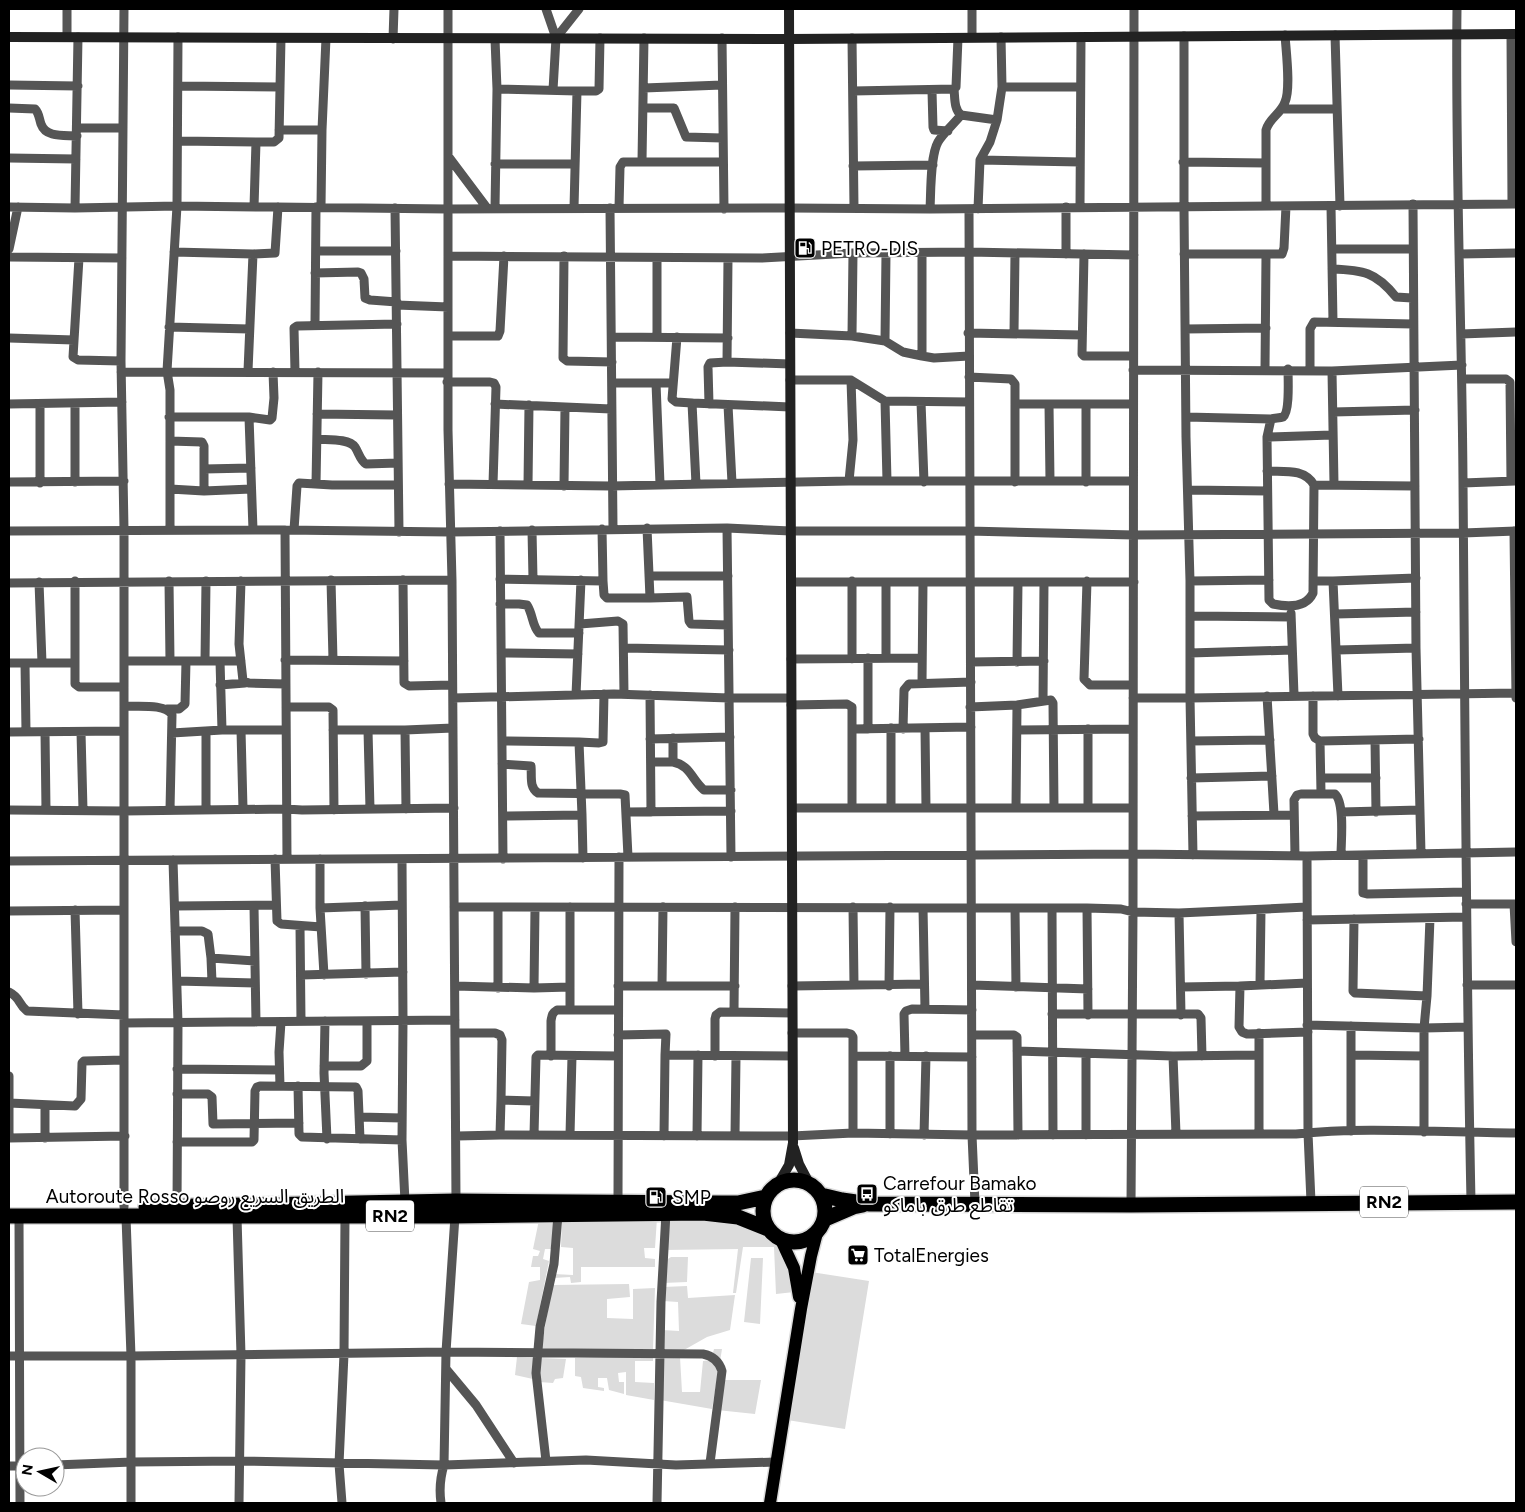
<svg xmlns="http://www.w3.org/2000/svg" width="1525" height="1512" font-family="Figtree,'Noto Sans Arabic',sans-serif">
<rect width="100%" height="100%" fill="#fff"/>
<!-- green -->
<path fill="#dcdcdc" d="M665,1217C695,1219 760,1216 779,1244C784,1253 791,1281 794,1292L776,1294L774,1247H743L736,1293H733L738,1249L663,1250Z
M657,1218L655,1248H644L645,1258L655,1259V1267H581V1282L571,1283L570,1277L554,1278V1274L573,1275V1248L561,1247L562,1220Z
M539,1220L554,1222L551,1249H545L543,1259L549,1261L536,1326L521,1324L529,1282L540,1280V1267H531L533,1256H538L540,1251L533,1249Z
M671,1257H688L687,1282L663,1283V1262Z
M751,1258H763L760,1324L744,1322Z
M811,1272L869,1281L845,1429L787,1420Z
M629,1284L630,1297L607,1299V1318L633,1319V1289L655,1288L653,1349L541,1351L552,1285Z
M687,1286L688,1298L735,1295L730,1330L707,1337L684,1350H661L662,1330L679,1331L678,1302L663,1301V1287Z
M714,1349H722L712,1409L660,1400V1356L680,1357L682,1392H700L703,1361L711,1360Z
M653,1356V1361H635V1382L654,1383V1400L626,1395V1372L618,1373L619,1382H624V1394L609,1390L607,1378H598V1387L604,1388V1391L583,1388L581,1377L575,1376V1358Z
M517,1357L534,1358L533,1379L515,1375Z
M540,1358L566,1359L563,1378L555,1379L553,1383L539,1382Z
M723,1380H761L755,1414L717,1410Z"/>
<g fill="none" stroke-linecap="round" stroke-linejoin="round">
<!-- primary casing -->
<g stroke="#dbdbdb" stroke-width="15">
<path id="primary" d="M781,1240L794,1268L799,1297
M770,1503L801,1309L811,1256L817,1233"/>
</g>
<!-- highway casing -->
<g stroke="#dbdbdb" stroke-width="18">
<path id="highway" d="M763 1211a31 31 0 1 1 62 0a31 31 0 1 1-62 0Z
M821,1195L842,1200L870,1204L1131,1205L1516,1202
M146,1207L456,1201L721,1203H738L766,1197
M9,1216H455L703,1213L738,1217L768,1229
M825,1219L853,1207L863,1205"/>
</g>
<!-- street -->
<path stroke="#555" stroke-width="9" d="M67,9V37
M546,9L556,38L553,90
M1457,9C1455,167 1462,324 1463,482C1465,722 1466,962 1471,1201
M1511,34L1512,204
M1335,35L1340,206
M1184,36V208L1186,437L1190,581V698L1193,855
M972,37V9
M556,38L579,9
M722,38L724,209
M852,38L854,208
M393,39L394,9
M495,39L497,89L495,208
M9,85L78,86
M178,86L280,87
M1002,87H1080
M644,88L722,85
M497,89L577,91
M954,89C955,99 954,109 961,115L997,120
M853,91L954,89L956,87L958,38
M932,91L933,127L934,130L948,131
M9,108L35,109C39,113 39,118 41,124C46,138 64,135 77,136
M643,108H674L686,137L722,138
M1281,109H1337
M77,128H123
M279,130H322
M178,141L256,142
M448,156L487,208
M9,158L76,159
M980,160L1080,162
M642,161L644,38
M1183,162L1266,163
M495,164H575
M853,166L933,165
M1413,204L1416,648L1421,853
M1266,206V130C1269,118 1281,114 1285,102C1291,89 1286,51 1285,35
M1331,206L1333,322
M9,207L75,208L177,206L447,209L790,208L930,209L1516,204
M254,207L256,142H274L279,138L281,38
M321,207L322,130L326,38
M1066,207V254
M1080,207L1081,37
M75,208L78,37
M395,208L399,532
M574,208L577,91H596L599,89L600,38
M610,208L613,528
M619,208L620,167L623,162H723
M930,209C931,193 930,156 938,142C943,133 954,124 961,115
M969,209L972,1135L975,1204
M978,209L980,160L990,142L997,120L1002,87L1001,37
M9,249L18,207
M1332,249H1412
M316,251H396
M174,252L253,254L248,371
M253,254L275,253L278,207
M1084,254L1082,354L1084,356H1133
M1184,254H1282L1284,248L1286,206
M1460,254L1516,253
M448,256L762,258L853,253L969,252L1134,255
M564,256L563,358L567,361L612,362
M9,257L122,258
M79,258L73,357L78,360L121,361
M657,258V336
M1332,269C1363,270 1376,272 1396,297L1412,298
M315,273L358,272L361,273L364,279L365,298L370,300L397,302
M397,305L448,307
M315,325L316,207
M169,327L249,329
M1185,329L1266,328
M790,333L852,336L853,253
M968,333L1082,335
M1014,334L1015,253
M1461,334L1516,332
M448,336H498L500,331L504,256
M852,336L885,341L903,352L922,356L934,358L969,356
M612,337L728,338
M677,337L672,399L676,402L692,403L696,484
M9,338L74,340
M885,341L886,253
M922,356V253
M727,362L728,258
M1265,369L1266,255
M1133,370L1332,371L1462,365
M1310,370V329L1314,322L1413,324
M1332,371L1334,484
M121,372L447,373
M295,372L294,328L297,326L397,324
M969,377L1011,379L1015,384V482
M1462,379H1506L1510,382L1511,481
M790,380H851L885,401L969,402
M447,382H490L494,383L496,387L493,484
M612,383H673
M656,383L660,484
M885,401L887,481
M921,402L924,482
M75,403V482
M692,403L790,407
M9,404L122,402
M40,404V483
M495,404L611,409
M709,404L708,367L710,363L727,362L790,364
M1015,404H1133
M1049,404L1050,481
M1086,404V482
M728,405L732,483
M1333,412L1415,410
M317,414L397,415
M169,417H249L270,420L272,418L274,398L273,372
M249,417L253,530
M1186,417L1271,419C1274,418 1280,418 1283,417C1290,412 1288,378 1288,369
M1271,419L1267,437L1269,600L1273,604C1287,607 1306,608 1313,593L1314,485L1415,486
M1267,437L1332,435
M317,439C327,440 349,438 355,447C359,453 360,460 366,464L398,463
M170,441L202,442L204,446V491
M204,469L251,468
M1267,471C1284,472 1304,468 1314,485
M849,481L853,440L851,380
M9,482L124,481
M1463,483L1515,481
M316,484L318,372
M449,484L611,486L849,481H1133
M528,485L529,405
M564,486L565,407
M170,489L204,491L251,489
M1188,490L1267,491
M727,528L731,857
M170,530V390L167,371L177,206L178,37
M285,530L287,859
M294,530L297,486L299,483L332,485H398
M532,530L533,579
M9,531L285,530L450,532L727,528L791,531H969L1134,535L1463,533L1516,531
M500,531L503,859
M1514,531L1516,698
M649,576H728
M500,579L603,581L602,529
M331,580L333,660
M403,580L404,683L409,686L452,685
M75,581V684L79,687H124
M169,581L170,661
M241,581L239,644L243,681L249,683L285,684
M603,581L604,595L607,598H650L647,528
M852,581V659
M1087,581L1084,679L1090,685H1132
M1190,581L1269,580
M1313,581H1333
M39,582L42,663
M791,582H886V658
M886,582H1134
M9,583L452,580
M650,598L687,597L689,621L691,624L728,625
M500,604H519L527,605C533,614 532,626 539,633H579
M1291,613L1294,695
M1336,614L1416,612
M1190,616L1291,617
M580,624L618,621L623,624L624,694
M624,648L729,650
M1337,650L1416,648
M501,653L578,654
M1190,653L1292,650
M868,658V729
M791,659L922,658
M285,660L404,661
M124,661H241
M205,661L206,581
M220,661L222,730
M971,662L1044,661
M1017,662L1018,582
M9,663H74
M25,663L26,732
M922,683L923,582
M220,685L245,683
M576,695L581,580
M650,695L651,812
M1267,696L1274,814
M1313,696V734L1315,738L1320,741L1419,739
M1338,696L1333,581L1416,578
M453,698L614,694L729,698H791
M1133,698H1190L1516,693
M1043,701L1044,582
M791,705L847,704L852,707V808
M124,706C136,707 166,703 172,715L170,810
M286,707H329L333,710L334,810
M970,707L1017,705L1051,700L1053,703L1054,808
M167,709H179L185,704L186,661
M891,728V808
M925,728L926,808
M853,729L971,727
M903,729L904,690L909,684L971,682
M1088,729V808
M241,730L243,809
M333,730H405L453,728
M368,730L370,809
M405,730L406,809
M1018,730L1132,729
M9,732L124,731
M45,732L46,810
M81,732L83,810
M172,733L222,730H286
M650,739L730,737
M1375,740L1376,812
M502,741L579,742L582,815
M1191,741L1270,740
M1320,741L1321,793
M579,742L599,743L603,742L604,694
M651,762H673V738
M673,762C690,765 692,780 704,790H731
M502,764L531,766C532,776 529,788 538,793L620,794L625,795L628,857
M1191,778L1272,776
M1321,778H1376
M792,808H1133
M1016,808L1017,705
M9,810L124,811L286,809L302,810L454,808
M206,810V731
M626,812L731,811
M1341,812L1420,810
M503,816L582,815L583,858
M1192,816L1294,815
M1363,855V893L1367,894L1466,892
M1295,856L1294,800L1297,795L1301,794H1335C1345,803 1341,842 1341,855
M1307,856L1308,1133L1311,1202
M275,859L277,921L281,924L321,927
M320,859V908L324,975
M173,860L178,1023L177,1207
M9,861L1132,854L1307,856L1516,852
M1466,904H1516
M1514,904L1516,942
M175,906L276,905
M254,906L256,1022
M365,906L366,974
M454,907L1087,908L1121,909L1133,912L1179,913L1307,907
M570,907V1010
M853,907L854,985
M320,908L402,905
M923,908L925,1009
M1015,908L1016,987
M1052,908L1053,1135
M1087,908L1088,1015
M75,910L78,1014
M9,911L124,910
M1179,913L1181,1015
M1354,919L1353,991L1355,993L1427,996
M1307,920L1466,917
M300,926L301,1021
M175,931H202L208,934L211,958L212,982
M211,958L255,961
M301,975L403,972
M177,981L255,983
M1307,983L1240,986L1239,1027L1242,1032L1247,1034L1308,1032
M1260,984L1261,910
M972,985L1088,989
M1467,985H1516
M455,986L534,988L535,908
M618,986H735
M662,986L663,907
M792,986L924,984
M889,986L890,907
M1181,987L1240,986
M498,988V907
M534,988L570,987
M9,992C21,998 18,1004 27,1011L124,1015
M734,1011L735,907
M1052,1014H1198L1201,1018L1202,1056
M325,1021L324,1073L327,1139
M124,1023L455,1020
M1307,1025L1424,1028L1468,1027
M1351,1026V1131
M456,1033H495L500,1035L502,1040L501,1100L534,1101
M792,1033H847L851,1034L853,1037V1133
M1259,1033V1134
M618,1035L666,1034L665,1055L792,1056
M973,1035H1014L1017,1037L1018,1135
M1017,1051L1173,1056L1258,1055
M1351,1055L1424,1056
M551,1056V1021C552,1015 552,1013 557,1010H618
M715,1056V1019L716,1015L720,1012L792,1013
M854,1056L972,1057
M905,1056L904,1014L906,1011L912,1009L972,1010
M1173,1056L1176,1134
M324,1066H361L367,1061V1021
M177,1069L279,1070
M9,1076V1138
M280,1086L279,1052L281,1022
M298,1086L299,1134L302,1137L402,1140L403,1021L402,859
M177,1094H208L212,1097L213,1124L299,1123
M9,1103L75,1106L81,1099L82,1063L84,1061L124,1060
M45,1105V1138
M359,1117L402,1118
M1424,1132V1028L1427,996L1430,918
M890,1134V1056
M500,1135L501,1100
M534,1135L536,1057L538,1055L618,1056
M570,1135L572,1056
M924,1135L926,1056
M1086,1135V1054
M457,1136L500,1135L792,1136L853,1133L972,1135L1296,1134C1368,1126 1443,1133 1516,1133
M664,1136L665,1055
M697,1136L698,1055
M735,1136L736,1056
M9,1138L125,1136
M402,1140L405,1202
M177,1142H252L254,1140L255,1091L257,1087L260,1086L356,1087L358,1091L360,1139
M618,1201L619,857
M1131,1205L1133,912L1134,9
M124,1207V530L121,361L124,9
M19,1216L20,1503
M126,1217L131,1356V1503
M237,1217L241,1355L239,1503
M9,1356H131L446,1352L703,1354C713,1356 719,1361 722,1371L710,1463
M446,1369L476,1405L514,1463
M546,1461L536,1373L540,1327L554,1264L558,1215
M55,1465L132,1462L239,1461L444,1465L586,1460L676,1465L776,1462
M9,1466H25
M342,1503L339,1464L344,1354L345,1216
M441,1503C439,1489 440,1478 444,1465L446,1352L456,1201L452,580L448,430V9
M657,1503L661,1302L666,1213"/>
<!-- secondary -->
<path stroke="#222" stroke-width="10" d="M9,37L789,39L1516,34
M794,1148L799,1164L809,1183
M778,1184L789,1165L793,1143L789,9"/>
<!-- primary -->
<use href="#primary" stroke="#000" stroke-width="12"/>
<!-- highway -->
<use href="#highway" stroke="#000" stroke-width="15"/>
</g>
<!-- icons -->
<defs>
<g id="fuel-square" transform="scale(1.125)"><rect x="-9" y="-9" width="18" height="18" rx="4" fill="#000" stroke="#fff"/><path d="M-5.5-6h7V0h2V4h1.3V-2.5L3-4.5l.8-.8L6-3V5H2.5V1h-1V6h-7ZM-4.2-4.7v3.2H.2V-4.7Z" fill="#fff"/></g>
<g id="bus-square" transform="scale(1.125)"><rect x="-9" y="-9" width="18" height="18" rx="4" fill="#000" stroke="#fff"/><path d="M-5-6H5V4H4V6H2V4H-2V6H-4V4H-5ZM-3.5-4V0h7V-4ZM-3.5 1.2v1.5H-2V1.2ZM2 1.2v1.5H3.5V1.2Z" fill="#fff"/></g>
<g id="supermarket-square" transform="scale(1.125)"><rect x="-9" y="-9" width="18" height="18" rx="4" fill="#000" stroke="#fff"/><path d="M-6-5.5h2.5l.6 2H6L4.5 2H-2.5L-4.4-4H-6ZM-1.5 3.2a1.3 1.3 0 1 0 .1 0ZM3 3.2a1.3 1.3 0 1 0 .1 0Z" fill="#fff"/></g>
</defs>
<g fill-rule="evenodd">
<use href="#fuel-square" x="805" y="248"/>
<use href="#bus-square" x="867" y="1194"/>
<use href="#fuel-square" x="656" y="1197"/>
<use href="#supermarket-square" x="858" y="1255"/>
</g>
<g text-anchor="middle" stroke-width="4" stroke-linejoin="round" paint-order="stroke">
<!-- shield labels -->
<g fill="#fff" stroke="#4c4c4c" stroke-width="1">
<rect x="1360" y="1186.5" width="48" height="31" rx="4"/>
<rect x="366" y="1200.5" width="48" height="31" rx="4"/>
</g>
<g font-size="18" font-weight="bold" fill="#000">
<text x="1384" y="1208">RN2</text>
<text x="390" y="1222">RN2</text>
</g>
<!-- poi labels -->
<g font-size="19" fill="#000" stroke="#fff" text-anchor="start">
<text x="821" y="255">PETRO-DIS</text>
<text x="883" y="1190">Carrefour Bamako<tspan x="883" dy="22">تقاطع طرق باماكو</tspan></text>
<text x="672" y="1204">SMP</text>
<text x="874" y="1262">TotalEnergies</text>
</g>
<!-- street labels -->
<g font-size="19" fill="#000" stroke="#fff">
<text x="195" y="1203">Autoroute Rosso الطريق السريع روصو</text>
</g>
</g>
<!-- border -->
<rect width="1525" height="1512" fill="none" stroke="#000000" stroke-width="20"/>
<!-- north arrow -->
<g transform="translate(40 1472) rotate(279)"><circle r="24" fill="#ffffff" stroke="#999999"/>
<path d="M0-4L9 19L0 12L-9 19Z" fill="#000000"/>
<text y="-8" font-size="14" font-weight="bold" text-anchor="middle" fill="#000000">N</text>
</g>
</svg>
